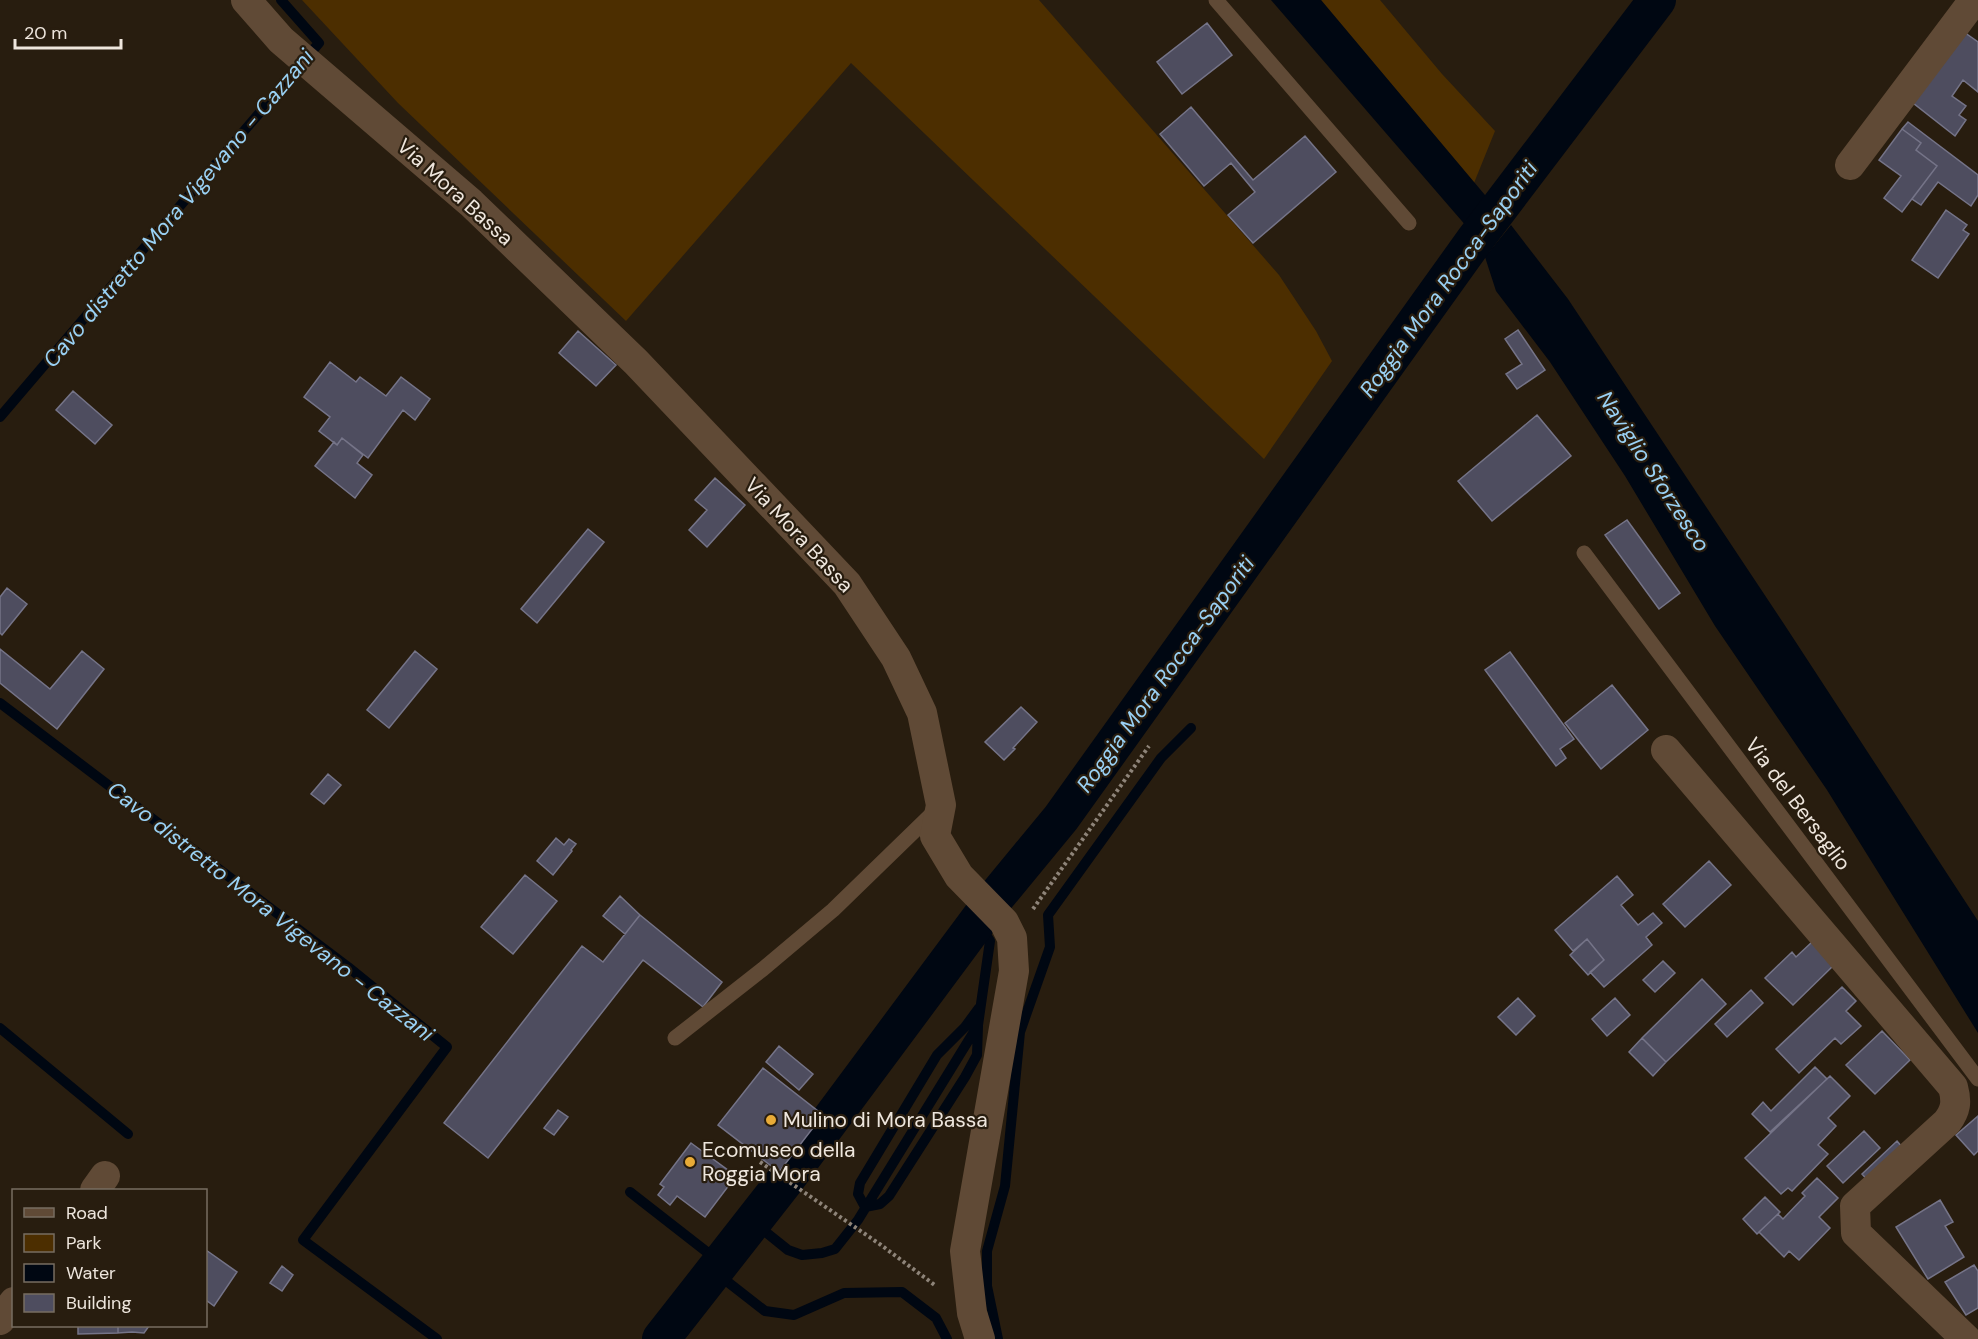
<svg xmlns="http://www.w3.org/2000/svg" width="1978" height="1339" font-family="'DM Sans',sans-serif">
<rect width="100%" height="100%" fill="#281d0f"/>
<!-- green -->
<path fill="#4c2e00" d="M302,0H1039L1279,275L1316,331L1332,361L1264,459L851,63L626,321L398,103Z
M1321,0H1380L1442,74L1495,131L1474,183Z"/>
<!-- water -->
<path fill="#000712" d="M1271,0H1321L1490,201L1467,227Z
M1511,225L1568,299L1784,624L1978,921V1033L1827,790L1715,626L1625,476L1550,362L1496,291L1485,257Z"/>
<g fill="none" stroke-linecap="round" stroke-linejoin="round">
<!-- stream -->
<path stroke="#000712" stroke-width="10" d="M0,417L319,43L281,0
M0,703L348,967L447,1047L303,1240L437,1339
M978,1026L977,1055L965,1077L889,1196L880,1204L865,1207L858,1194L860,1183L937,1055L965,1027L979,1008
M0,1028L128,1134
M630,1192L721,1263
M753,1222L788,1250L802,1255L822,1253L835,1249L858,1220L978,1025L990,941L977,921
M715,1272L765,1311L794,1315L844,1293L902,1292L936,1318L947,1339
M998,1339L987,1286V1251L1005,1186L1020,1032L1050,947L1048,915L1161,758L1191,728"/>
<!-- canal -->
<path stroke="#000712" stroke-width="38" d="M661,1339L787,1178L995,898L1061,818L1474,241L1657,0"/>
</g>
<!-- building -->
<path fill="#4e4d5f" stroke="#757488" stroke-width="1.5" d="M1207,23L1232,55L1182,94L1157,62Z
M1961,30L1978,42V92L1963,80L1952,96L1966,106L1959,115L1966,120L1955,136L1908,99Z
M1191,107L1253,180L1305,136L1336,172L1253,243L1228,215L1255,192L1231,163L1204,186L1160,134Z
M1908,122L1978,175V195L1971,206L1938,182L1921,205L1912,199L1937,166L1916,150L1921,143L1902,129Z
M1902,129L1921,143L1916,150L1937,166L1902,212L1884,198L1901,176L1879,160Z
M1946,210L1967,225L1963,230L1969,234L1938,278L1912,260Z
M1518,330L1545,370L1517,389L1506,374L1522,364L1505,339Z
M578,331L616,365L596,386L559,353Z
M330,362L356,382L360,377L386,396L401,377L430,399L415,420L403,410L368,458L342,438L337,445L319,431L330,417L304,397Z
M73,391L112,425L95,444L56,410Z
M1537,415L1571,456L1492,521L1458,481Z
M342,438L363,455L357,463L372,475L355,498L315,466L334,442L337,445Z
M715,478L745,505L707,547L689,530L707,510L695,500Z
M1627,520L1680,593L1659,609L1605,535Z
M588,529L604,542L537,623L521,609Z
M7,588L27,604L2,635L0,633V597Z
M0,649L50,689L82,651L104,669L57,729L0,683Z
M415,651L437,669L389,728L367,710Z
M1510,652L1574,739L1560,749L1566,758L1556,766L1485,670Z
M1612,685L1648,730L1601,769L1565,723Z
M1021,707L1037,722L1013,748L1015,749L1004,760L985,742Z
M328,774L341,785L324,804L311,794Z
M556,838L564,845L569,839L576,844L571,850L572,851L553,875L537,861Z
M1709,861L1731,885L1685,927L1663,904Z
M525,875L557,901L513,954L481,927Z
M1617,876L1633,895L1621,905L1638,925L1653,913L1662,923L1646,937L1652,945L1604,987L1590,972L1604,960L1587,939L1573,951L1555,930Z
M620,896L640,915L625,934L603,916Z
M640,915L722,982L703,1007L643,960L488,1158L444,1123L582,946L603,962Z
M1587,939L1604,960L1588,975L1570,955Z
M1812,942L1835,964L1793,1005L1765,978L1792,952L1796,957Z
M1663,961L1675,973L1655,992L1643,980Z
M1702,979L1726,1004L1666,1062L1642,1038Z
M1842,987L1856,1001L1846,1011L1861,1026L1841,1044L1835,1038L1799,1073L1776,1049Z
M1751,990L1763,1003L1727,1037L1715,1024Z
M1518,998L1535,1016L1516,1035L1498,1017Z
M1615,998L1630,1015L1607,1036L1592,1019Z
M1882,1031L1910,1060L1875,1094L1846,1065Z
M1642,1038L1666,1062L1653,1076L1629,1052Z
M779,1046L813,1074L799,1090L766,1062Z
M1815,1067L1827,1079L1770,1132L1752,1114L1763,1102L1771,1111Z
M763,1068L823,1115L779,1172L718,1125Z
M1830,1076L1850,1096L1828,1118L1836,1126L1818,1145L1828,1154L1792,1191L1788,1188L1781,1194L1745,1158Z
M558,1110L568,1117L554,1135L544,1128Z
M1978,1116V1151L1974,1155L1956,1135Z
M1864,1131L1880,1148L1843,1183L1827,1166Z
M1897,1141L1906,1152L1871,1184L1862,1174Z
M691,1143L736,1176L705,1217L677,1196L670,1205L658,1195L664,1187L660,1184Z
M1817,1178L1838,1198L1819,1217L1830,1228L1799,1260L1789,1251L1784,1257L1759,1232L1778,1214L1783,1219L1805,1196L1802,1193Z
M1765,1197L1780,1212L1757,1234L1743,1219Z
M1940,1200L1953,1222L1945,1226L1964,1257L1928,1279L1896,1227Z
M206,1250L237,1272L214,1306L206,1300Z
M1974,1265L1978,1271V1308L1966,1315L1945,1282Z
M282,1266L293,1275L282,1291L270,1283Z
M78,1326H118V1333L78,1334Z
M118,1326H149L144,1333L132,1332L118,1333Z"/>
<g fill="none" stroke-linecap="round" stroke-linejoin="round">
<!-- path -->
<path stroke="#8e8479" stroke-width="4" stroke-dasharray="3 3" stroke-linecap="butt" d="M1033,909L1149,746
M760,1162L881,1245L936,1286"/>
<!-- service -->
<path stroke="#604a36" stroke-width="15" d="M1216,0L1409,223
M1584,553L1978,1079
M675,1038L763,969L833,910L936,810"/>
<!-- minor -->
<path stroke="#604a36" stroke-width="30" d="M246,0L281,40L471,203L636,362L847,584L896,658L922,713L941,805L935,836L959,876L1004,922L1012,938L1014,971L965,1251L972,1313L980,1339
M1850,165L1974,0
M1666,750L1953,1087C1957,1102 1956,1110 1947,1122L1855,1206L1856,1233L1966,1339
M95,1190L105,1176
M0,1320L14,1302"/>
</g>
<!-- markers -->
<g fill="#e8ab37" stroke="#281d0f" stroke-width="2">
<circle cx="771" cy="1120" r="6"/>
<circle cx="690" cy="1162" r="6"/>
</g>
<g text-anchor="middle" stroke-width="4.5" stroke-linejoin="round" paint-order="stroke">
<!-- street labels -->
<g font-size="21" fill="#eee6dd" stroke="#281d0f">
<text transform="translate(455 192) rotate(42)" y="7">Via Mora Bassa</text>
<text transform="translate(799 535) rotate(47)" y="7">Via Mora Bassa</text>
<text transform="translate(1798 804) rotate(53)" y="7">Via del Bersaglio</text>
</g>
<!-- poi labels -->
<g font-size="21" fill="#eee6dd" stroke="#281d0f" text-anchor="start">
<text x="783" y="1127">Mulino di Mora Bassa</text>
<text x="702" y="1157">Ecomuseo della<tspan x="702" dy="24">Roggia Mora</tspan></text>
</g>
<!-- water labels -->
<g font-size="22" font-style="italic" fill="#9ad1f4" stroke="#281d0f">
<text transform="translate(178 208) rotate(-50)" y="8">Cavo distretto Mora Vigevano - Cazzani</text>
<text transform="translate(1448 279) rotate(-54)" y="8">Roggia Mora Rocca-Saporiti</text>
<text transform="translate(1654 471) rotate(57)" y="8">Naviglio Sforzesco</text>
<text transform="translate(1165 674) rotate(-54)" y="8">Roggia Mora Rocca-Saporiti</text>
<text transform="translate(271 911) rotate(38)" y="8">Cavo distretto Mora Vigevano - Cazzani</text>
</g>
</g>
<!-- legend -->
<rect x="12" y="1189" width="195" height="138" fill="#281d0f" stroke="#776d61" stroke-width="1.5"/>
<rect x="24" y="1208" width="30" height="9" fill="#604a36" stroke="#776d61" stroke-width="1.5"/>
<text x="66" y="1219" font-size="18" fill="#eee6dd">Road</text>
<rect x="24" y="1234" width="30" height="18" fill="#4c2e00" stroke="#776d61" stroke-width="1.5"/>
<text x="66" y="1249" font-size="18" fill="#eee6dd">Park</text>
<rect x="24" y="1264" width="30" height="18" fill="#000712" stroke="#776d61" stroke-width="1.5"/>
<text x="66" y="1279" font-size="18" fill="#eee6dd">Water</text>
<rect x="24" y="1294" width="30" height="18" fill="#4e4d5f" stroke="#776d61" stroke-width="1.5"/>
<text x="66" y="1309" font-size="18" fill="#eee6dd">Building</text>
<!-- scale -->
<path d="M15 39v9h106v-9" fill="none" stroke="#eee6dd" stroke-width="3"/>
<text x="24" y="39" font-size="18" fill="#eee6dd" stroke="#281d0f" stroke-width="4.5" paint-order="stroke">20 m</text>
</svg>
